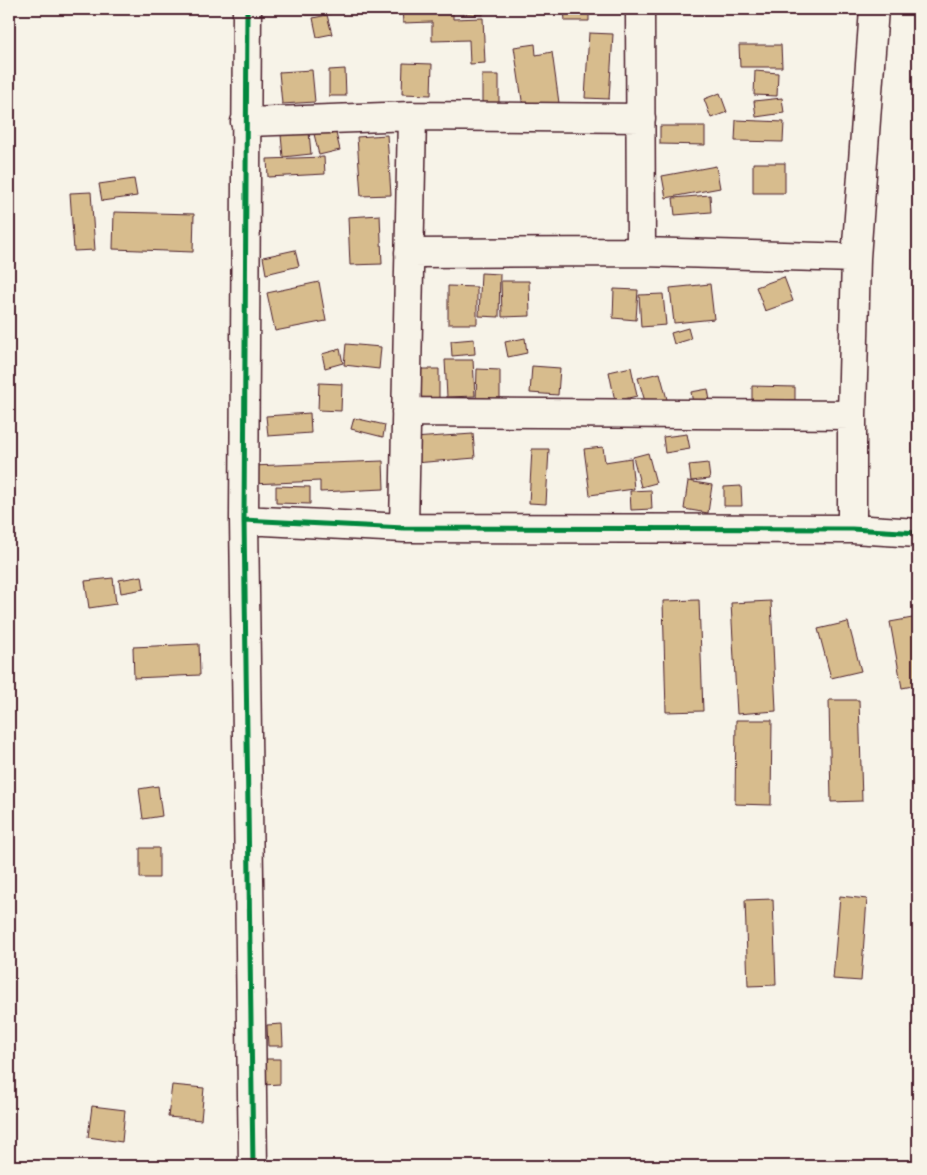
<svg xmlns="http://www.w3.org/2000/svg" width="927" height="1175" font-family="Itim,sans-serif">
<rect width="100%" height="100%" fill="#f7f3e8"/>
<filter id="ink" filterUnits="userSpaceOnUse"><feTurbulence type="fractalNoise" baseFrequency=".02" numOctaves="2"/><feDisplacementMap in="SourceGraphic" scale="10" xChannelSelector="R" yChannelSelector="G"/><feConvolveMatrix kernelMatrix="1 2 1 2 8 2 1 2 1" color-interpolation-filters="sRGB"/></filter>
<g filter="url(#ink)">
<!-- building -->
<path fill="#d7bc8d" stroke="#4a1f2b" d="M305,9H330L331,14L306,15Z
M386,9H401V14L386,15Z
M402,9H453V19L483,18L485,63L470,64L469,40L432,41V22L403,23Z
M454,9H483V15L454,13Z
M564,9H589V21H565Z
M741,9H775V15L741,13Z
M327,15L332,34L317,37L313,18Z
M589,33L613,34L609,99L585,98Z
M535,44L536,55L552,52L559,103L523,107L514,47Z
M739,45H781L782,67H740Z
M403,63L432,64L431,95L402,94Z
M345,69L346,96H329V70Z
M312,70L315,102L282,104L279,72Z
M755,71L778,73L777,96L754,95Z
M482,75H499V106H482Z
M720,93L727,112L711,118L704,99Z
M782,98L784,113L756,117L754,101Z
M736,120L784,122L783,142L735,141Z
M660,126H705V145L660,144Z
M335,129L340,150L319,155L314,134Z
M309,132L311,154L283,157L281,135Z
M387,135L391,195L361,196L357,137Z
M324,157L325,174L268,177L267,159Z
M753,163H785V193H753Z
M716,166L720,188L666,198L662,176Z
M134,179L137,196L102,201L99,184Z
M91,192L95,250L74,251L70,193Z
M710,195L711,212L675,215L673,198Z
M114,212L194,214L193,252L113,249Z
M380,215L382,264L350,265L348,217Z
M295,250L299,266L266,274L263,257Z
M481,273L500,274L499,317L479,316Z
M784,277L793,301L765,311L756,287Z
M501,281H529L530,316L502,317Z
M319,282L326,321L275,331L267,293Z
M710,284L714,319L674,323L670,288Z
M448,286L477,287V324H448Z
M614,289L638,290L636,320L613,318Z
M663,294L666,325L641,327L639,295Z
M688,328L691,339L674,344L671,333Z
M525,338L527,353L508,357L505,342Z
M474,339L475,354L452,356L451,341Z
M346,344L381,347L379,369L344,365Z
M340,349L343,363L325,368L322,354Z
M445,360H473L475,396L447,397Z
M532,366L560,368L558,395L530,393Z
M631,367L637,396L615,401L609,372Z
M414,369H439V398L413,397Z
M477,369L500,370V400H476Z
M660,373L668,403L647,408L638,378Z
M319,383L342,384L341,411L318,410Z
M752,386L795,387V410L752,409Z
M708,389L711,407L694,409L691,392Z
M310,413L311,433L268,436L266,416Z
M354,418L385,425L383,437L351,429Z
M473,434L475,458L415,463L413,438Z
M687,434L690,449L665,453L663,437Z
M603,447L605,462L631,458L634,489L590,495L584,449Z
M532,449H549L546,504L529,503Z
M648,453L656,483L641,487L633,457Z
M383,461L384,489L320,492V481L252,484L251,466Z
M708,463L710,479L691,481L689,465Z
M688,481L712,485L708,513L684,509Z
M276,486L310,487V504L276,503Z
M741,486L742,506H724V487Z
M651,490L652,509L631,510L630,491Z
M142,576L144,589L121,593L119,580Z
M113,578L116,604L89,608L85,581Z
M699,600L703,711L666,712L663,601Z
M771,601L776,711L737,714L731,603Z
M918,617V685L902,688L890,622Z
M848,622L861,671L831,678L818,629Z
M199,644L200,675L134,678L133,647Z
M829,700H859L862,801L831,802Z
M736,720H772L771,805L735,804Z
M158,786L162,816L143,819L139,789Z
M140,848H159V878H140Z
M840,896L867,899L861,981L833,979Z
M773,899L776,985L748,986L745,900Z
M282,1024L283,1046H268L267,1025Z
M263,1059H280V1084L264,1085Z
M172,1085L204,1088L201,1120L168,1117Z
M92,1106L125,1110L122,1142L88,1137Z"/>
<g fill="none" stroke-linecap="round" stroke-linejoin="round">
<!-- minor casing -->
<g stroke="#4a1f2b" stroke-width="31">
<path id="minor" d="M247,9L244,520L253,1166
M640,9L641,252L856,258
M245,122L412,116L641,118
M409,253L641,252
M406,412L852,415
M244,520L404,528L852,529L918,533
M404,528L412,116
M852,529V415L856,258L874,9"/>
</g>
<!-- minor -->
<use href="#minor" stroke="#f7f3e8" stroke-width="28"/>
<!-- cycleway casing -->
<g stroke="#f7f3e8" stroke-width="8">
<path id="cycleway" d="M247,9L244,520L253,1166
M244,520L404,528L852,529L918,533"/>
</g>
<!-- cycleway -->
<use href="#cycleway" stroke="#00873e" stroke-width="5"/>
</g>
</g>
<!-- margin -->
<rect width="927" height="1175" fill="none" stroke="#f7f3e8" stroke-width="30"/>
<rect x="15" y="15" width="897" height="1145" fill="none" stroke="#4a1f2b" stroke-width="2" filter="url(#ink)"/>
</svg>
